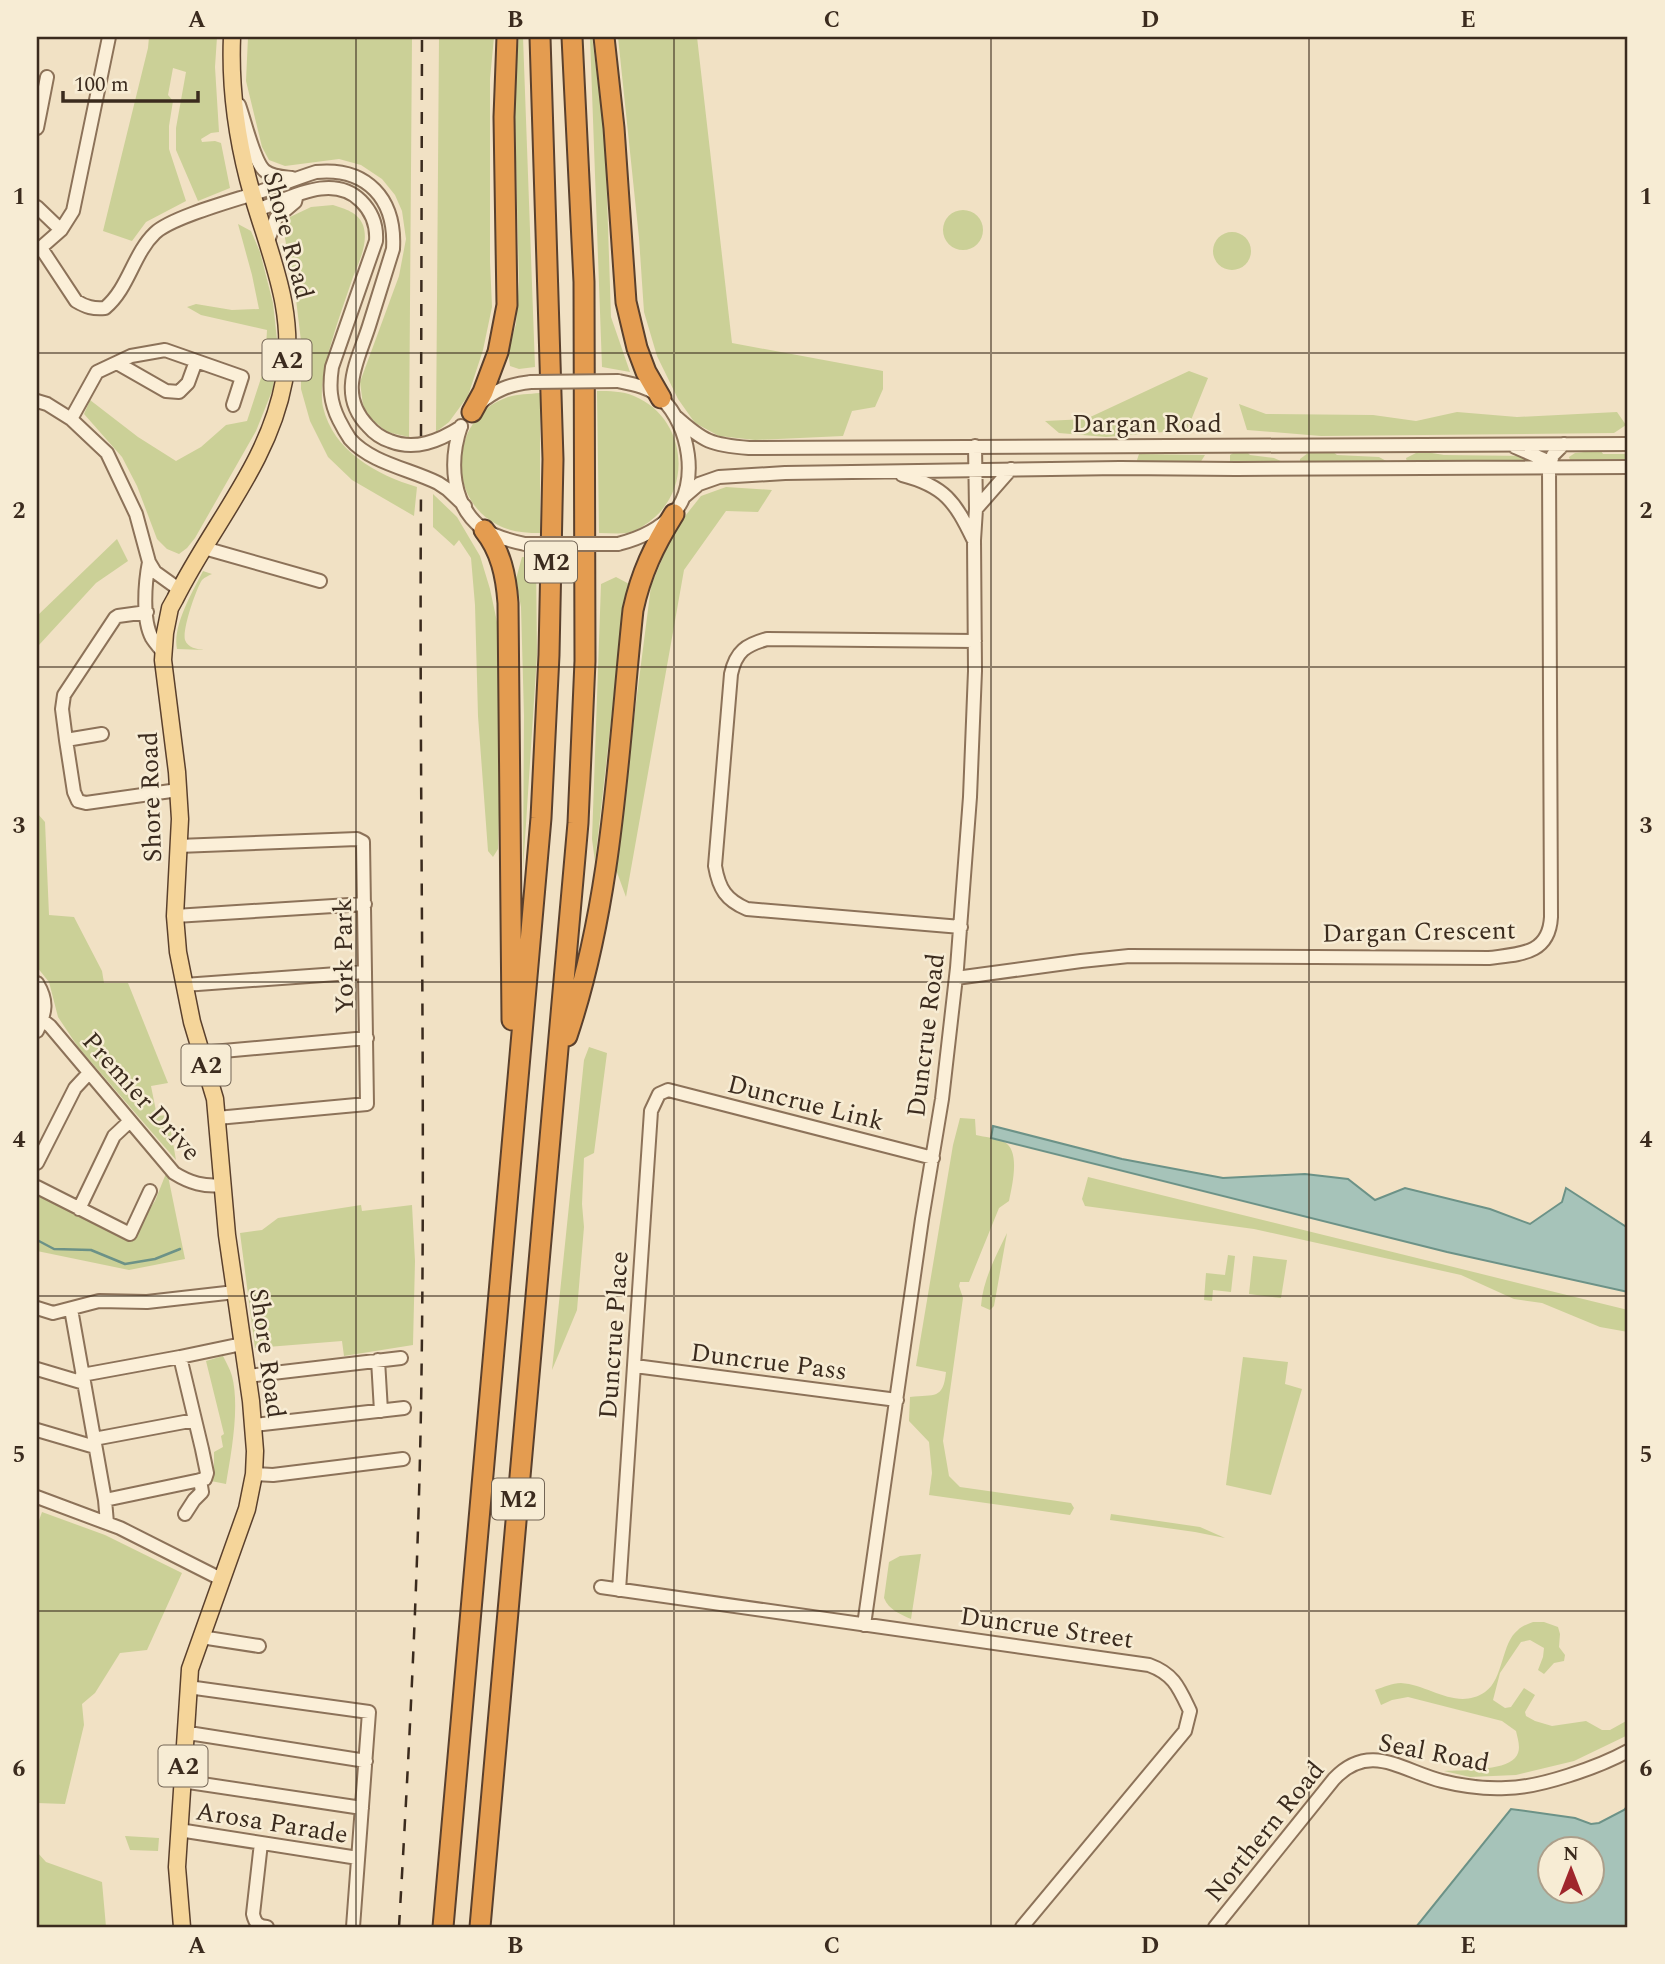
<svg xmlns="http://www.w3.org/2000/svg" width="1665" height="1964" font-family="Spectral,serif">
<rect width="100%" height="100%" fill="#f1e1c4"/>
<!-- green -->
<path fill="#cbd097" d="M149,37H217L215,67L219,132L211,133L201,139L202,142L215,141L221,143L230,188L198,201L176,150V128L186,72L173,68L168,95L173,101L169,126V149L186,201L146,222L132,241L103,231L148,48Z
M248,37H412L409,437L387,432L370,418L363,405L360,382L399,276L406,239L402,211L395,195L382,179L361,165L339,159L285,166L269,160L262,147L246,81Z
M439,37H494L490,79V262L492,307L483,350L468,396L449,422L436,432Z
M519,37H523L535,367L519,369L510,366L508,351L516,324L519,282L514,82Z
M590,37H592L605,136L611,317L630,372L602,367Z
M618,37H697L732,343L883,371V389L875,407L852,411L843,436L755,440L719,436L695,423L678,399L657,356L644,312L639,238Z
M333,205C345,209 358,212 363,225C369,242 359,262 353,277C343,308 316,376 323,407C333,451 377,475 417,487L414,516L352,480L328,457L310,421L301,389V341L295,291L284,233L290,217L311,207Z
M943 230a20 20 0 1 1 40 0a20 20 0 1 1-40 0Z
M238,224L251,231L260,252L273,303L279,358L272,391L256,431L195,538L187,548L179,554L167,549L157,539L137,486L122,457L84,414L90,400L138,437L176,461L201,447L226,425L247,421L265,366L267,330L201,315L187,307L196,304L232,310L259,309L252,275Z
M1213 251a19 19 0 1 1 38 0a19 19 0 1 1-38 0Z
M1189,371L1208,378L1187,430L1106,437L1059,433L1045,421L1086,419Z
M597,391C610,391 622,391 634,396C683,416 694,482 655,517C647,524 637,531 627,533C618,534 608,533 599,533Z
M540,393V533C525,533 511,532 498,525C444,498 451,416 508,397C518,394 529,394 540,393Z
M1239,404L1266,414L1373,415L1416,421L1457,412L1517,417L1617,412L1626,425L1614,433L1321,436L1247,430Z
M1594,451H1601L1603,454H1628V459L1570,460L1569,457L1575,453Z
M1235,452L1248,453L1250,455L1274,458L1283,462H1230V455Z
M1333,452L1337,455L1379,457L1388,462H1300V459L1308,453Z
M1426,452L1444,455L1526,456L1530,457L1531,461L1441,460L1407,462L1406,458L1416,453Z
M1139,454L1205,455L1200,463H1136Z
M726,487L772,490L758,512L726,511L684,570L626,897L615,867L651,586L674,530L701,496Z
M433,494L457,517L480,556L490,589L497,622L500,698L499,814L498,849L493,857L488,851L478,716L475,605L471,558L459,540L454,546L433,527Z
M117,539L128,561L96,583L39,645L37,651V616Z
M522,557L536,558L537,655L523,870L524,716L521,607L516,579Z
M203,571L212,574C208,576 205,577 202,580C196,589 182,630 185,640C188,648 197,649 204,650L177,649C172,626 193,591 203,571Z
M616,577L631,585L619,650L595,862L592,839L601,584Z
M37,813L45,822L49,915L74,917L102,971L104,983H128L168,1083L151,1086L157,1116L168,1115L176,1160L78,1047L58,1017L49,982L37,967Z
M589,1047L607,1053L594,1153L584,1158L582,1204L584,1227L577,1310L552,1370L584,1060Z
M960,1118L975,1119L976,1135C985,1137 996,1138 1004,1142C1021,1150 1012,1186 1009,1201L999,1208L969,1282H960L959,1286L963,1298L943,1441L949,1476L960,1487L1071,1503L1074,1508L1070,1515L929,1495L932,1473L929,1442L909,1421L910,1397C935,1394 943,1400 946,1372L916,1366L953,1145Z
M167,1171L185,1259L129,1270L37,1251V1195L130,1237L155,1201Z
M1088,1177L1628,1310V1332L1600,1327L1542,1303L1514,1299L1461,1275L1254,1229L1085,1206L1082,1199Z
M361,1205L362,1211L412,1205L415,1261L413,1345L344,1356L342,1341L255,1348L240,1233L262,1230L278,1218Z
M1007,1233L994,1306L990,1310L981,1306C983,1279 996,1256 1007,1233Z
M1228,1255L1235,1256L1231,1292L1213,1290L1212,1301L1204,1300L1206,1273L1225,1275Z
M1253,1256L1287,1260L1281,1298L1249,1294Z
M223,1356C226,1362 230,1369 232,1376C240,1407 231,1454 226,1484L211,1481L214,1474V1452L223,1447L221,1436L224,1434L206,1361Z
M1243,1357L1288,1362L1285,1384L1302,1389L1271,1495L1226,1485Z
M42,1512L105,1535L182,1573L147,1650L120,1653L95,1693L82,1704L84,1725L65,1804L37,1803V1526Z
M1111,1514L1200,1527L1225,1538L1195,1532L1110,1520Z
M921,1554L911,1619C900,1614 889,1610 884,1598L889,1562L900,1556Z
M1533,1622H1544L1558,1627L1560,1634L1559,1647L1565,1655L1564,1661L1554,1663L1544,1674L1538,1670L1543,1657L1544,1648L1530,1640L1521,1642L1500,1673L1493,1700L1505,1708L1511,1707L1524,1688L1535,1695L1525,1712L1526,1716L1535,1721L1552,1726L1586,1721L1602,1730H1610L1628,1720V1735L1574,1761L1516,1775L1470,1777L1444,1771C1462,1770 1503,1771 1515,1758C1522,1750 1518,1740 1516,1731L1502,1721L1408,1697L1392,1700L1381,1705L1375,1690C1384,1687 1392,1683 1401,1683C1430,1685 1457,1711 1485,1692C1504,1679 1501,1643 1518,1630C1522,1626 1528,1624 1533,1622Z
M125,1836L159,1838L158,1851L130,1850Z
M37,1852L46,1862L102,1882L106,1927H37Z"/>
<!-- water -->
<path fill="#a6c3b9" stroke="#6c9287" stroke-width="2" fill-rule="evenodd" d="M993,1126L1122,1159L1223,1178L1305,1174L1348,1179L1375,1200L1405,1188L1490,1209L1530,1224L1562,1202L1566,1188L1625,1226H1628V1292L1447,1252L991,1138Z
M1628,1805V1927H1416L1511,1809L1575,1818L1591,1824L1599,1823L1624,1810ZM1550,1848H1592V1890H1550Z"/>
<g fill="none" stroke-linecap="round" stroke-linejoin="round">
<!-- stream -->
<path stroke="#6c9287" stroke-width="2.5" d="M37,1240L54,1249L91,1250L125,1264L155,1259L180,1249"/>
<!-- minor casing -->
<g stroke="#8c7259" stroke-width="16">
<path id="minor" d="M239,105C245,121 254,163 265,171C273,177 283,177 292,178
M37,113H40L47,77
M37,128L40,113
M37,207L61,230
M257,210C289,199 332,172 361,201C372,212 377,226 376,241L332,367C329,387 330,402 339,420C342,426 346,433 350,439C371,463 410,469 438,483L447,489L465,506
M268,241L276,218L295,202L296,198
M41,248L76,301C86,307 93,309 105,308C129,288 133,254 155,233C171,218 228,202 250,195C272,188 294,179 316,172C367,167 396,199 393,249C385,274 377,300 369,326C358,361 337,394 368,426C374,433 381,438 390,441C415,451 439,441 461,427
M37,251L61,230L73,211L109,37
M117,363L166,391L179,392L188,383L196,361
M618,381C633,384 650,387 662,399C689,425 700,483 674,513C660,529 638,539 618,544
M37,401L47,404L71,419L107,453L136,514L149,562L155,572L180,590
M479,404C495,390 510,384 531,382
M675,416C704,442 711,445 749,448L1628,444
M71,419L97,372L131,356L165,350L242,377L233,405
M461,426C449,461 451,505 483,529C495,537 511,541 525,544
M1515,447L1550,462
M902,475C945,486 955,502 973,539
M685,496L699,484L719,477L785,473L1120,468L1236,469L1628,467
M976,509L1011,469
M204,548L320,581
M149,562C145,582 142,620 152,638C155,643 159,647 163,652
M102,734L66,740L62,709L64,695L115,618L118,616L147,612
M66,740L74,792L78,801L86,803L178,790
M178,846L357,839L363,842L367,1104L217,1118
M175,916L365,904
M961,927L747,909C726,900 719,889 715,866L731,674C736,651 746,645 767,639L975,641
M956,978L1081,961L1129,956L1489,958C1519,954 1549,955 1551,917L1549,467L1553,455L1564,444
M37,983C48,1001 46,1012 37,1031
M184,985L365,972
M37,1016L50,1026L174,1173C190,1183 204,1187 223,1185
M201,1053L367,1038
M37,1163L75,1088L89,1073
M37,1187L130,1234L150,1191
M79,1209L114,1136L130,1121
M37,1308L53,1313L99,1301L147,1302L235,1292
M71,1309L105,1500L107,1523
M378,1360L381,1411
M635,1366L897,1400
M37,1369L84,1383
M82,1375L180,1357L242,1344
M247,1376L401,1358
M254,1425L404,1408
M37,1430L95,1447
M94,1439L195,1420
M254,1474L273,1475L403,1459
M37,1497L120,1528L221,1579
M105,1500L205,1479L207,1473L202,1449L180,1357
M185,1514L194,1500L202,1492L200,1480
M601,1587L1149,1665C1174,1674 1179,1688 1190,1711L1185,1731L1022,1927
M619,1590L651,1111L659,1094L668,1090L933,1158
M864,1625L922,1219L942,1099L957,968L970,797L975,671L974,540L976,509L975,446
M201,1637L259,1646
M188,1687L369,1712L353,1927
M185,1735L195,1734L366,1761
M182,1781L362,1808
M179,1830L358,1858
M261,1843L253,1914C255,1923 258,1926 267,1927
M1215,1927L1334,1779C1370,1741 1402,1771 1442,1781C1462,1786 1485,1789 1506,1788C1539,1788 1599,1767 1628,1751"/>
</g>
<!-- major casing -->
<g stroke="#5a402d" stroke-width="19">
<path id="major" d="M182,1927L177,1867L190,1669L247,1509L254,1474L255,1451L251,1401L227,1235L215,1099L192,1022L178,952L175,916L180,819L177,772L163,660L165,633L170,608L175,599C211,526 269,463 284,381C298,307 266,248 248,179C236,132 230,85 232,37"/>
</g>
<!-- highway casing -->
<g stroke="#5a402d" stroke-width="23">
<path id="highway" d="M604,37L614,128L626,302L637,348L646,372L661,398
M472,412L483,392L498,352L507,305L504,117L507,37
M484,530C501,551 506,576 508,603L512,1020
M567,1036C613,899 618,752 633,610C641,573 654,546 674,514
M443,1927L541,818L549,655L553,459L540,37
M480,1927L578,823L585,661L584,282L572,37"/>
</g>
<!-- minor -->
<use href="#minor" stroke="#fbefd8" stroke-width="12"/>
<!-- major -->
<use href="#major" stroke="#f5d59a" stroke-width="16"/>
<!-- highway -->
<use href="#highway" stroke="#e49c50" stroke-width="19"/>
<!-- rail -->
<path stroke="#3b2b1e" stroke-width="2.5" stroke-dasharray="12 12" stroke-linecap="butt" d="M421,436L422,37
M399,1927C409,1754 418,1581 421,1408C426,1102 419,796 421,491"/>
<!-- minor-bridge casing -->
<g stroke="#8c7259" stroke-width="16" stroke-linecap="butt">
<path id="minor-bridge" d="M531,382L618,381
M525,544H618"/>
</g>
<!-- minor-bridge -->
<use href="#minor-bridge" stroke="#fbefd8" stroke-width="12"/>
</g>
<!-- grid -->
<path fill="none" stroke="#3b2b1e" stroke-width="2" stroke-opacity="0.55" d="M356,37V1927M674,37V1927M991,37V1927M1309,37V1927M37,353H1628M37,667H1628M37,982H1628M37,1296H1628M37,1611H1628"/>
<g text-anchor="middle" stroke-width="5" stroke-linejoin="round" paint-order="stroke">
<!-- shield labels -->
<g fill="#f7ecd4" stroke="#736555" stroke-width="2">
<rect x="262.5" y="339.5" width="49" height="41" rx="5"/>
<rect x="525" y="541.5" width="52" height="41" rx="5"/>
<rect x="181.5" y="1044.5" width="49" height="41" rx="5"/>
<rect x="492" y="1478.5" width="52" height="41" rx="5"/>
<rect x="158.5" y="1745.5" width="49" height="41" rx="5"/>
</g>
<g font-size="24" font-weight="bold" fill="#3b2b1e">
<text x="287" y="368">A2</text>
<text x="551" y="570">M2</text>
<text x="206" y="1073">A2</text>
<text x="518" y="1507">M2</text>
<text x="183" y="1774">A2</text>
</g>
<!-- street labels -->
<g font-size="26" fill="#3b2b1e" stroke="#f7ecd4">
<text transform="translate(289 235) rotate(75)" y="9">Shore Road</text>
<text x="1147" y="432">Dargan Road</text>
<text transform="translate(150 797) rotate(-92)" y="9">Shore Road</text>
<text transform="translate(1419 931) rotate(-1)" y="9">Dargan Crescent</text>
<text transform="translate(343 956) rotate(-91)" y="9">York Park</text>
<text transform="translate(925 1035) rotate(-83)" y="9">Duncrue Road</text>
<text transform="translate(142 1096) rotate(48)" y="9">Premier Drive</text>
<text transform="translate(806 1102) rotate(14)" y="9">Duncrue Link</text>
<text transform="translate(613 1335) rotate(-86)" y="9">Duncrue Place</text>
<text transform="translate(268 1353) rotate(82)" y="9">Shore Road</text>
<text transform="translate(769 1361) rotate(7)" y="9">Duncrue Pass</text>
<text transform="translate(1047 1627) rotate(8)" y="9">Duncrue Street</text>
<text transform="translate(1434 1752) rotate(11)" y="9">Seal Road</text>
<text transform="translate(272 1822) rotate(9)" y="9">Arosa Parade</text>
<text transform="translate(1264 1831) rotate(-51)" y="9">Northern Road</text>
</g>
</g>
<!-- border -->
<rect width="1665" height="1964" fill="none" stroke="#f7ecd4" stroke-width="77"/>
<!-- north arrow -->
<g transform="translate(1571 1870)"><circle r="33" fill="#f7ecd4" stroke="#ac9f8b" stroke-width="2"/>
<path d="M0-5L12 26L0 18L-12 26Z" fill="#9f262c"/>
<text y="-10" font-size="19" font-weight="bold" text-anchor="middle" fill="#3b2b1e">N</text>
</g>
<!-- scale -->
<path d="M63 91v10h135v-10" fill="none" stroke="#3b2b1e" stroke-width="3.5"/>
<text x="74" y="91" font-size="21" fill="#3b2b1e" stroke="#f7ecd4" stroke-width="5" paint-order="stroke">100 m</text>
<rect x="38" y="38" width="1588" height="1888" fill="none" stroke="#3b2b1e" stroke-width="2.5"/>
<g font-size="23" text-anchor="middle" font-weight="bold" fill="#3b2b1e">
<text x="197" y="27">A</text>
<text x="515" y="27">B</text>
<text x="832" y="27">C</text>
<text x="1150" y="27">D</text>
<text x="1468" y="27">E</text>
<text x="19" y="204">1</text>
<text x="1646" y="204">1</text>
<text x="19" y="518">2</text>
<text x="1646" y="518">2</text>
<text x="19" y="833">3</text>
<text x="1646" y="833">3</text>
<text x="19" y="1147">4</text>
<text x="1646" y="1147">4</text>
<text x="19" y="1462">5</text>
<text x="1646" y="1462">5</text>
<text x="19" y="1776">6</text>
<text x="1646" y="1776">6</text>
<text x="197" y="1953">A</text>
<text x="515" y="1953">B</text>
<text x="832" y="1953">C</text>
<text x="1150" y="1953">D</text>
<text x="1468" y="1953">E</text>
</g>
</svg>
